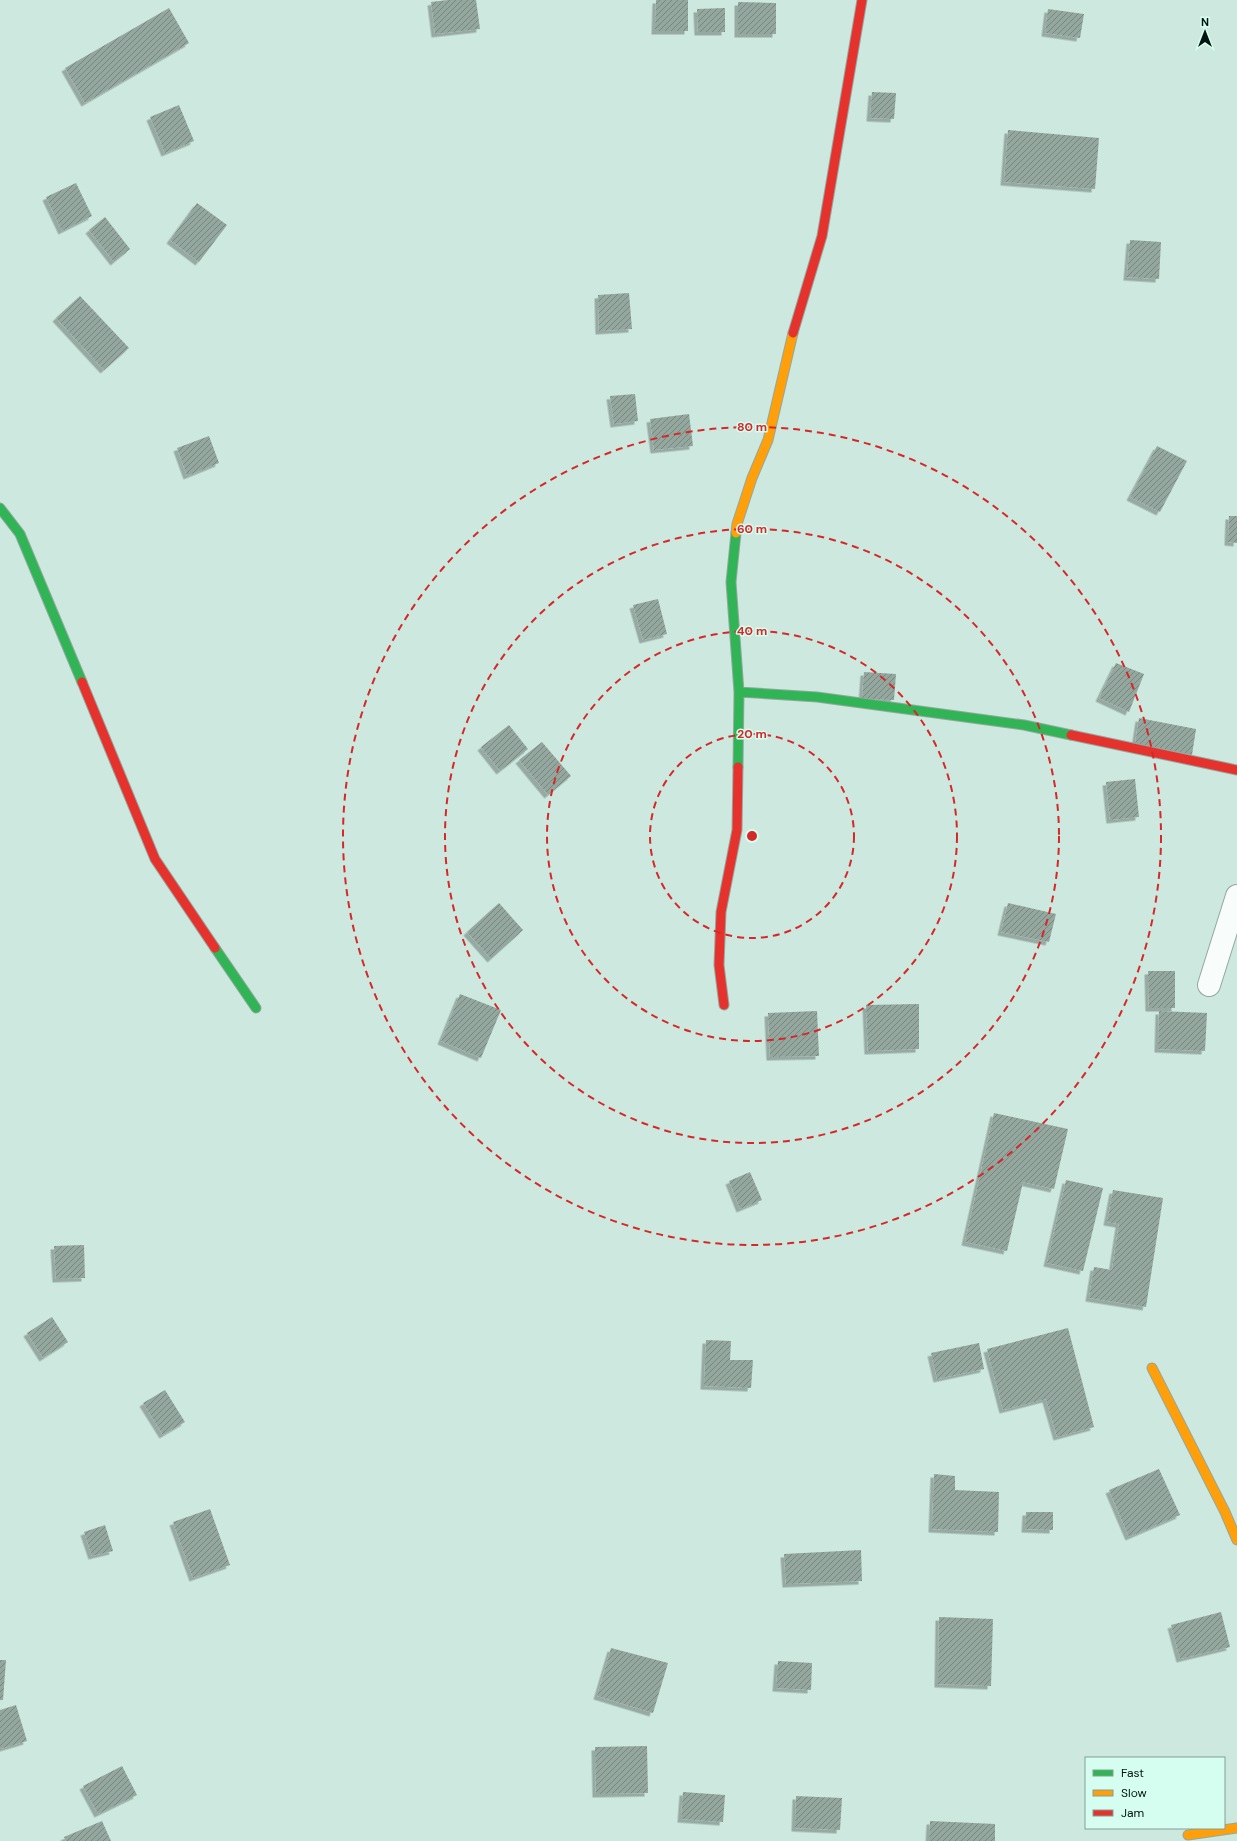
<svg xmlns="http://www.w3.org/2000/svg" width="1237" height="1841" font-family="'DM Sans',sans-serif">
<defs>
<pattern id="building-hatch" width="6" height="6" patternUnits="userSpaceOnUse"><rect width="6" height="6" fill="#94a79e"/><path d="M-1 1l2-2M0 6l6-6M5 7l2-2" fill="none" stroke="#77877f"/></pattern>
<filter id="shadow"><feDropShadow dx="-3.5" dy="3.5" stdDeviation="0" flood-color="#0004"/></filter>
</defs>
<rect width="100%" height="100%" fill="#cde8de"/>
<!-- building -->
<path fill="url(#building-hatch)" filter="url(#shadow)" d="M448,0H476L480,29L435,34L431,2Z
M656,0H688V31H655Z
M738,2L776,3V34H738Z
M169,8L189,43L85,103L65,68Z
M725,8V32H698L697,9Z
M1048,9L1084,14L1080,38L1045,33Z
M872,92L896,93L894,119L870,118Z
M179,105L194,141L165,153L150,117Z
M1008,130L1099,138L1095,189L1004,182Z
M76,183L92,216L62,231L46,197Z
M197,203L227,225L199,262L170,240Z
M105,217L130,249L114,262L89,230Z
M1130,240L1161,242L1159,279L1127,277Z
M629,293L632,329L599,331L598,295Z
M80,296L129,348L104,370L56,318Z
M635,394L638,421L614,424L610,396Z
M689,414L693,446L654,450L650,419Z
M209,436L219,463L187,476L177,448Z
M1157,446L1187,461L1160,512L1130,497Z
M1229,516H1237V543L1228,542Z
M658,599L667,634L643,640L633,605Z
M1116,663L1144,674L1129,712L1099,698Z
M864,672L896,674L894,700L862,699Z
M1139,718L1196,729L1192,755L1135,744Z
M509,725L528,749L500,771L481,747Z
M542,742L571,776L548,795L519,760Z
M1135,779L1139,817L1110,820L1106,782Z
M499,903L523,930L491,959L467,932Z
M1008,903L1056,914L1049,942L1001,932Z
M1148,971H1175V1008H1149Z
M460,994L501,1010L481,1058L441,1041Z
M919,1004V1049L868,1051L866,1005Z
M817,1011L819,1056L770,1057L768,1013Z
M1159,1011L1207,1013L1205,1051L1158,1049Z
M994,1113L1068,1129L1054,1189L1023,1182L1007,1251L965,1242Z
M750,1172L762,1200L740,1209L729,1181Z
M1066,1180L1103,1188L1083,1271L1047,1263Z
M1113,1190L1163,1198L1146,1307L1089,1298L1094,1267L1112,1270L1119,1224L1107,1222Z
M84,1245L85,1278L56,1279L54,1246Z
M52,1317L68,1342L43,1358L27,1333Z
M1068,1328L1094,1427L1057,1437L1046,1399L1003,1410L987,1349Z
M706,1340L731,1341L730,1360H753L751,1388L704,1386Z
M979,1343L984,1369L937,1379L931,1353Z
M165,1390L185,1422L163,1435L143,1403Z
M1159,1469L1180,1515L1129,1537L1109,1490Z
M934,1474L955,1476V1490L999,1492L998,1532L932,1529Z
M210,1509L230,1565L193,1578L173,1522Z
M1026,1512H1053V1530L1025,1529Z
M105,1525L113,1551L92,1556L84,1532Z
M861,1550L862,1581L786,1584L784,1554Z
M1221,1612L1230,1647L1180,1659L1171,1625Z
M939,1617L993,1619L991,1686L938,1684Z
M611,1648L668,1663L653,1713L597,1696Z
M0,1660H6L3,1700H0Z
M778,1661L812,1663L811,1690L776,1688Z
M16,1705L27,1741L0,1749V1710Z
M647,1746L648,1793L596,1794L595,1747Z
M122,1766L137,1795L98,1814L83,1786Z
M683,1792L725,1795L723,1822L681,1819Z
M796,1796L842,1798L840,1830L795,1828Z
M102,1821L111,1841H66L64,1837Z
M930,1821L995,1824V1841H929Z"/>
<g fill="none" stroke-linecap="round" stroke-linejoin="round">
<!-- street casing -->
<g stroke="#93a8a0" stroke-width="24">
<path id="street" d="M1209,985L1237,896"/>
</g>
<!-- fast casing -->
<g stroke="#93a8a0" stroke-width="11">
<path id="fast" d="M0,508L20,534L82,682
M736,533L731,582L739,692L738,767
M739,692L817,697L1024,725L1071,735
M215,948L256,1008"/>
</g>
<!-- slow casing -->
<g stroke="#93a8a0" stroke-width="11">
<path id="slow" d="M736,533L737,524L752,478L768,440L793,333
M1152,1368L1225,1512L1237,1540
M1188,1835L1237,1828"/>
</g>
<!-- jam casing -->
<g stroke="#93a8a0" stroke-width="11">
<path id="jam" d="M793,333L822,236L862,0
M82,682L155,859L215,948
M1071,735L1237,770
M724,1005L719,965L721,912L737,830L738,767"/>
</g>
<!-- street -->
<use href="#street" stroke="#f8fcfa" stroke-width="22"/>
<!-- fast -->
<use href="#fast" stroke="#30b455" stroke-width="9"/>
<!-- slow -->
<use href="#slow" stroke="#ff9f0a" stroke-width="9"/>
<!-- jam -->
<use href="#jam" stroke="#e5322d" stroke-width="9"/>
</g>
<!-- distance rings -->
<g fill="none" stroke="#d62828" stroke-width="2" stroke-dasharray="7 5">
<circle cx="752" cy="836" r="102"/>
<circle cx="752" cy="836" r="205"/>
<circle cx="752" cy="836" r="307"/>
<circle cx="752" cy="836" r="409"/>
</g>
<circle cx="752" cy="836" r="6" fill="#d62828" stroke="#d6fef0" stroke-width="2"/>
<g font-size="12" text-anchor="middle" font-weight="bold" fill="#d62828" stroke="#d6fef0" stroke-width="3" stroke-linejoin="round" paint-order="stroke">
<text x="752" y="431">80 m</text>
<text x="752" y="533">60 m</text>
<text x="752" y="635">40 m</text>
<text x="752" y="738">20 m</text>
</g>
<!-- legend -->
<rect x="1085" y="1757" width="140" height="72" fill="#d6fef0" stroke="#81a096"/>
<rect x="1093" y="1770" width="20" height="6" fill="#30b455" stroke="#81a096"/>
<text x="1121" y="1777" font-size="12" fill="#02140f">Fast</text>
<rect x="1093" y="1790" width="20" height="6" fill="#ff9f0a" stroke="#81a096"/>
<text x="1121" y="1797" font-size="12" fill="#02140f">Slow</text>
<rect x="1093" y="1810" width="20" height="6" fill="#e5322d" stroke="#81a096"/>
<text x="1121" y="1817" font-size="12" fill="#02140f">Jam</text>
<!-- north arrow -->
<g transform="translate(1205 32)" stroke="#d6fef0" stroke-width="3" paint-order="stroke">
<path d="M0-3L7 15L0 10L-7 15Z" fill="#02140f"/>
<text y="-6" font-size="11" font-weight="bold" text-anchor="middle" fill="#02140f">N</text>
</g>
</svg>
